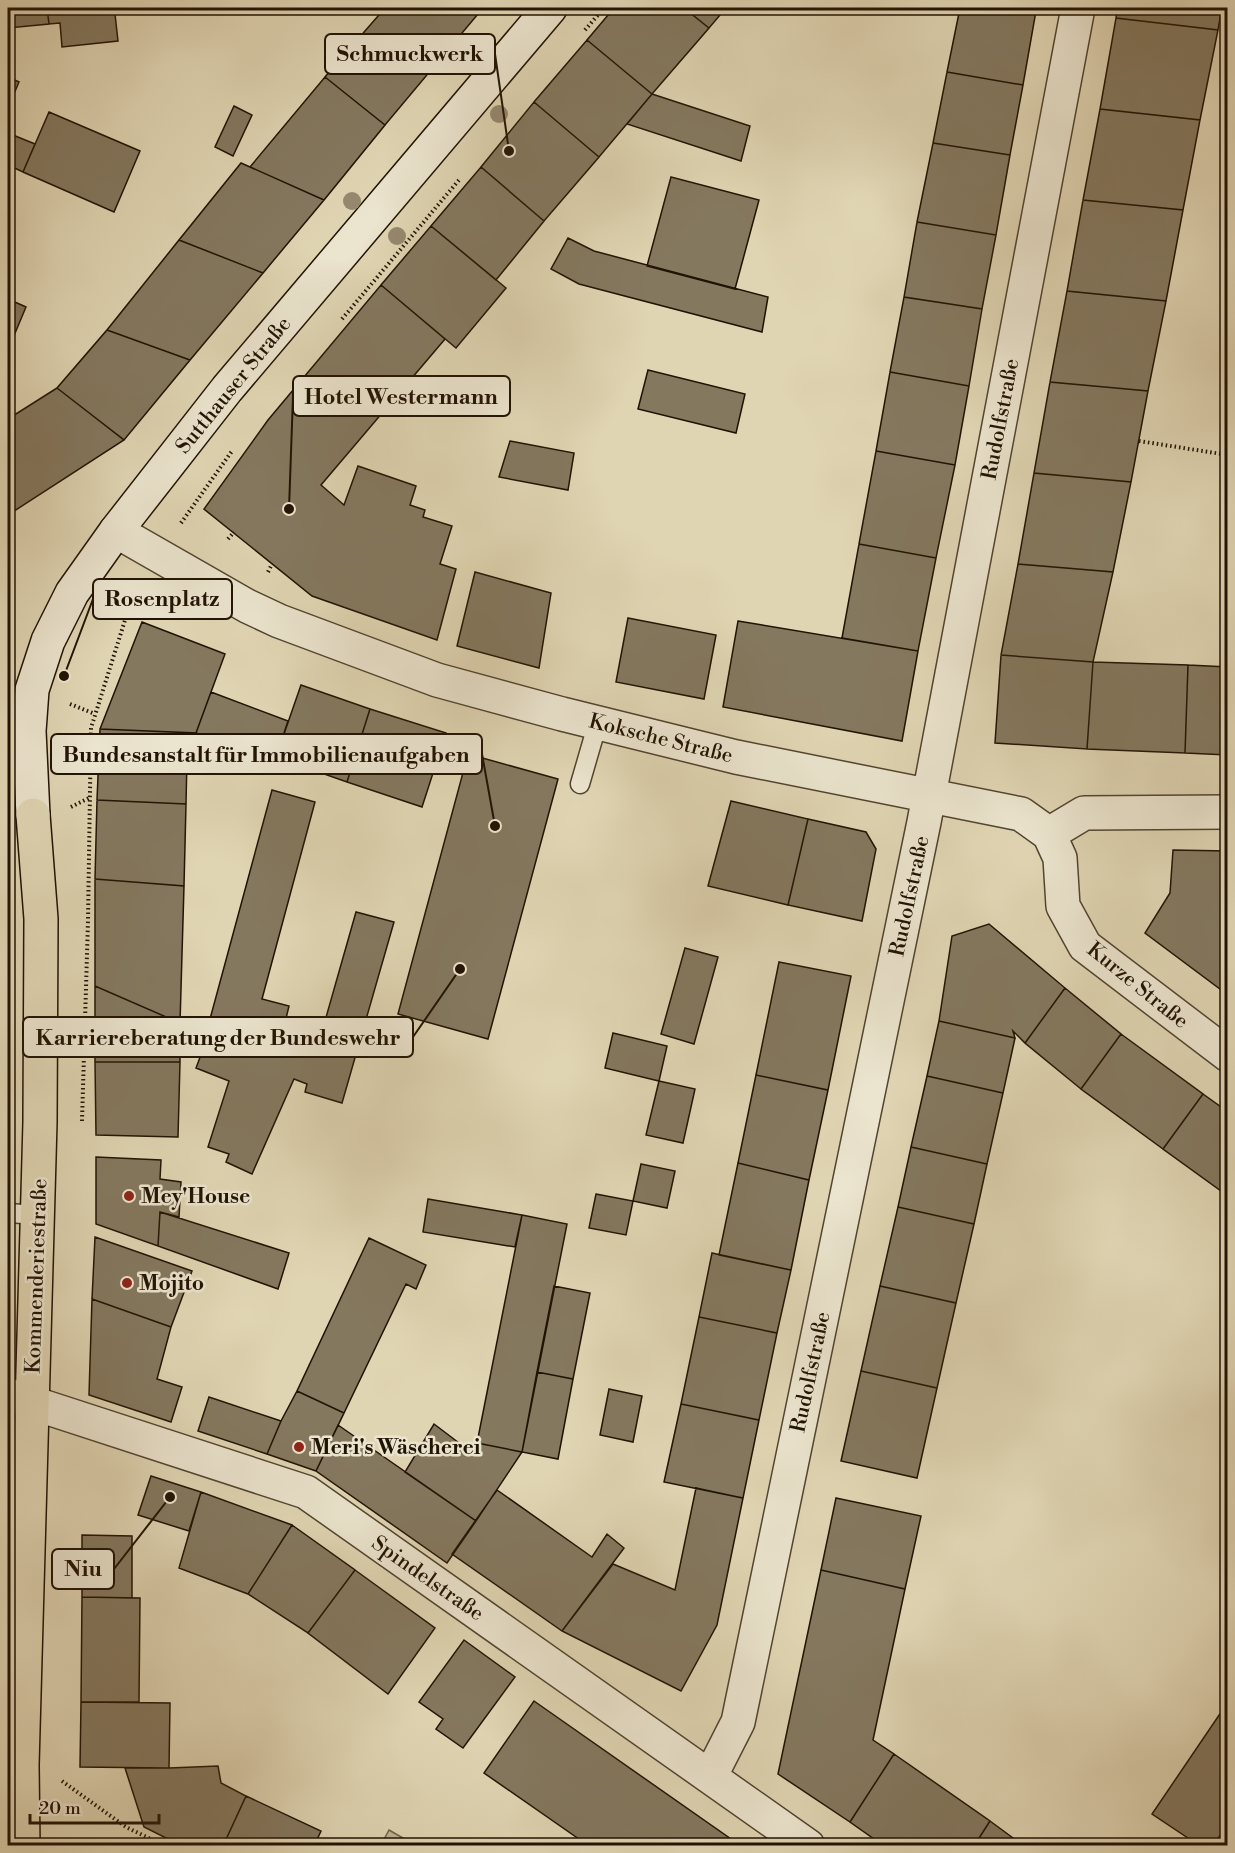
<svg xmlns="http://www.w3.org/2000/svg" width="1235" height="1853" font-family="'Libre Bodoni',serif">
<rect width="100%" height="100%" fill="#e0d5b3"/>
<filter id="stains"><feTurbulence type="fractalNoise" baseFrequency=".00333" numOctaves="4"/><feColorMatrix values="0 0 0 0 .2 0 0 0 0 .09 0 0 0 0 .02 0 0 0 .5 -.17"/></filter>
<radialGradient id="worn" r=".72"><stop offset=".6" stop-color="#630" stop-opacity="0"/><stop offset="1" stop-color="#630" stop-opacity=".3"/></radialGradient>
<!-- green -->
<path fill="#c0b495" stroke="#70644c" stroke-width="1.5" d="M389,1830L415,1845H416H381Z"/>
<!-- building -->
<path fill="#84785f" stroke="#211304" stroke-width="1.5" d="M8,8H47L49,24L8,28Z
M47,8H125L126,13L115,14L118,41L62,47L60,23L49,24Z
M125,8H171L126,13Z
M385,8H483L385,125L325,77Z
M614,8H684L709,28L652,94L587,40Z
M684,8H726L709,28Z
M960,8H1015L1036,11L1023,85L947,72Z
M1117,8H1222L1218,30L1116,18Z
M1116,18L1218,30L1200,120L1100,109Z
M587,40L652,94L599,157L534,102Z
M947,72L1023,85L1010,155L933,143Z
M8,77L19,82L8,108Z
M325,77L385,125L324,200L250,167Z
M652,94L750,126L741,161L627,124Z
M534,102L599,157L544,221L481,167Z
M234,106L252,115L233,156L215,147Z
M1100,109L1200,120L1183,210L1083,200Z
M49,112L140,151L114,212L23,172Z
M8,133L35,144L23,172L8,165Z
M933,143L1010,155L996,235L917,222Z
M241,163L324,200L263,273L179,240Z
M481,167L544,221L496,280L431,226Z
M671,177L759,200L735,289L647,266Z
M1083,200L1183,210L1166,301L1067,291Z
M917,222L996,235L982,309L904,297Z
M431,226L506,288L456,348L381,285Z
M568,238L594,251L768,297L762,332L579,284L551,269Z
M179,240L263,273L190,360L107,330Z
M381,285L445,339L321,485L344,505L358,466L416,486L410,505L425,510L423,517L452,526L440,564L456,569L437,640L312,596L204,509L268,420Z
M1067,291L1166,301L1148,391L1050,382Z
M904,297L982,309L969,386L890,372Z
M8,299L26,307L13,338L8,336Z
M107,330L190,360L124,440L57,388Z
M648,370L745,394L736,433L638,409Z
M890,372L969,386L955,465L876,451Z
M1050,382L1148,391L1131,482L1034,473Z
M57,388L124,440L8,515V419Z
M510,441L574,453L568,490L499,477Z
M876,451L955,465L936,558L859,544Z
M1034,473L1131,482L1113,572L1018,564Z
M859,544L936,558L918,651L842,638Z
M1018,564L1113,572L1093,662L1001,655Z
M475,572L551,593L539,668L457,646Z
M628,618L716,635L704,699L616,682Z
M738,621L918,651L902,741L723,707Z
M142,622L225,654L196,733L100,729Z
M1001,655L1093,662L1087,749L995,743Z
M1093,662L1188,665L1185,753L1087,749Z
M1188,665L1228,667V755L1185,753Z
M301,685L370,709L347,782L276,757Z
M211,692L288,721L276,757L196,733Z
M370,709L446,733L422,807L347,782Z
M100,729L196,733L187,758L186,804L97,800Z
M468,754L558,779L488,1039L398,1014Z
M272,790L315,802L262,999L289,1006L283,1031L319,1042L356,912L394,922L342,1103L305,1092L307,1084L294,1079L252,1174L226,1162L229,1154L208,1147L229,1081L196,1068L208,1036L239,1048L245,1029L210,1019Z
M97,800L186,804L184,886L95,879Z
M731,801L808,819L788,905L708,886Z
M808,819L866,832L876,849L862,921L788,905Z
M1173,850L1228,851V995L1145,933L1170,893Z
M95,879L184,886L180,1023L95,986Z
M989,924L1065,988L1025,1043L1013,1031L1015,1038L939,1021L952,936Z
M685,948L718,957L694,1044L661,1034Z
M779,962L851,976L828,1090L756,1075Z
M95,986L180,1023V1062H95Z
M1065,988L1121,1034L1081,1089L1025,1043Z
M939,1021L1015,1038L1003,1093L927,1076Z
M613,1033L667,1046L659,1081L605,1068Z
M1121,1034L1203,1094L1163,1149L1081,1089Z
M95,1062H180L178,1137L96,1135Z
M756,1075L828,1090L809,1180L738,1163Z
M927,1076L1003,1093L987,1164L911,1147Z
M659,1081L695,1089L683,1143L646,1135Z
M1203,1094L1228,1112V1196L1163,1149Z
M911,1147L987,1164L974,1224L898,1207Z
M96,1157L161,1160L160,1179L181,1182L179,1217L160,1212L158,1246L96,1224Z
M738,1163L809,1180L791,1270L719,1255Z
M641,1164L675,1171L667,1208L633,1201Z
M596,1194L633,1201L626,1235L589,1228Z
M428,1199L522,1215L515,1247L423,1232Z
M898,1207L974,1224L956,1303L880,1286Z
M160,1212L289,1253L278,1289L158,1246Z
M522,1215L567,1224L522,1452L477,1443Z
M95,1237L192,1271L171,1327L92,1299Z
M369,1238L426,1265L416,1289L406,1284L344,1413L297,1391Z
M712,1253L791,1270L777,1333L699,1317Z
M554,1286L590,1293L573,1379L537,1372Z
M880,1286L956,1303L937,1388L861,1371Z
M92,1299L171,1327L157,1379L182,1387L171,1422L89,1395Z
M699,1317L777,1333L759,1420L681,1404Z
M861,1371L937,1388L917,1478L841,1461Z
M537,1372L573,1379L558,1459L522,1452Z
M609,1389L642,1396L633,1442L600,1435Z
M297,1391L344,1413L316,1471L267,1454L281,1421Z
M209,1397L281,1421L267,1454L198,1431Z
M681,1404L759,1420L743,1498L664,1482Z
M434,1424L471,1452L477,1443L522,1452L476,1521L405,1472Z
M338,1425L476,1521L447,1563L316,1471Z
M151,1476L201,1492L189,1531L138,1515Z
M696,1488L743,1498L717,1625L681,1691L562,1631L613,1564L675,1590Z
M497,1490L592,1557L607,1534L624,1548L562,1631L452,1554Z
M201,1492L292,1525L248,1594L179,1568Z
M836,1498L921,1516L905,1589L821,1570Z
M292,1525L355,1570L308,1633L248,1594Z
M82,1535L132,1536V1598L82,1597Z
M355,1570L435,1628L388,1694L308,1633Z
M821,1570L905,1589L873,1740L894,1754L850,1822L778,1774Z
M82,1597L140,1598L139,1702H81Z
M464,1640L515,1677L463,1748L436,1729L443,1719L419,1702Z
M534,1701L741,1846H589L484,1773Z
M81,1702L170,1703L169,1768L80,1767Z
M1228,1702V1824L1213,1846H1200L1152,1814Z
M894,1754L990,1821L974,1846H884L850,1822Z
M218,1766L221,1783L246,1796L223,1846H182L144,1827L125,1768H169Z
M246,1796L321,1831L314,1846H223Z
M990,1821L1024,1846H974Z"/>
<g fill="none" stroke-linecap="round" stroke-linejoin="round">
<!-- lane casing -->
<g stroke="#514430" stroke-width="21">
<path id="lane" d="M580,784L598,722
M8,1213L38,1215"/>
</g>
<!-- street casing -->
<g stroke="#514430" stroke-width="36">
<path id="street" d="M116,531L247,606L279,621L437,680L562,714L736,757L1021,814L1049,834
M1049,834L1060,858L1063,906L1085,946L1228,1055
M1049,834L1084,813L1228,812
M8,1395L306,1492L808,1846
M710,1777L738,1722L924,822L1078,8"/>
</g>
<!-- secondary casing -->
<g stroke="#211304" stroke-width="36">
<path id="secondary" d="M33,815L29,731L32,690L48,641L72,593L116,531L227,389L550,8"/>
</g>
<!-- primary casing -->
<g stroke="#211304" stroke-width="36">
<path id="primary" d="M23,1846L22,1765L40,1122L41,919L33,815"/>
</g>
<!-- path -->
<path stroke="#211304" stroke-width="4" stroke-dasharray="1.5 3" stroke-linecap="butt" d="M585,30L604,8
M342,319L459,180
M1139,441L1228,455
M181,523L232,451
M228,539L234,532
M268,572L272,564
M70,704L95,714
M71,807L89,798
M82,1121L88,921L91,728L126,617L141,589
M62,1781L126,1827L165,1846"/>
<!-- lane -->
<use href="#lane" stroke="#ebe4ce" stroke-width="18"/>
<!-- street -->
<use href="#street" stroke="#ebe4ce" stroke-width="33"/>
<!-- secondary -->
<use href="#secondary" stroke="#ebe4ce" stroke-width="33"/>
<!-- primary -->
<use href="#primary" stroke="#e0d5b3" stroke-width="33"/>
</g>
<!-- trees -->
<g fill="#96896f">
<circle cx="499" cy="114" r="9"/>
<circle cx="352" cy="201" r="9"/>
<circle cx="397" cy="236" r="9"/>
</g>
<!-- markers -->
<g fill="#8f2418" stroke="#ebe4ce" stroke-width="2">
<circle cx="129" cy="1196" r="6"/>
<circle cx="127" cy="1283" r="6"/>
<circle cx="299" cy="1447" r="6"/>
</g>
<g text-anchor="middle" stroke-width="5" stroke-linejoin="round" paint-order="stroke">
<!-- street labels -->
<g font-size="21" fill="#211304" stroke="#ebe4ce">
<text transform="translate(233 385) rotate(-51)" y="7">Sutthauser Straße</text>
<text transform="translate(1000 419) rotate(-79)" y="7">Rudolfstraße</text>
<text transform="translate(661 738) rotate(14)" y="7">Koksche Straße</text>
<text transform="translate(909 896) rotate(-78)" y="7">Rudolfstraße</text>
<text transform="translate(1138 985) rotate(39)" y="7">Kurze Straße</text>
<text transform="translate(36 1276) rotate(-88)" y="7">Kommenderiestraße</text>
<text transform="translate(810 1372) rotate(-78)" y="7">Rudolfstraße</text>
<text transform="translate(428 1578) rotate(35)" y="7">Spindelstraße</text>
</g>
<!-- poi labels -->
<g font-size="21" font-weight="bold" fill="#211304" stroke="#ebe4ce" text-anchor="start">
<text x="141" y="1203">Mey'House</text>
<text x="139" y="1290">Mojito</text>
<text x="311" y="1454">Meri's Wäscherei</text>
</g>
</g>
<!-- callouts -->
<path fill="none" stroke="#211304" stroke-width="2" d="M509 151L495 54M289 509L293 396M64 676L93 599M495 826L482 754M460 969L413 1037M170 1497L114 1569"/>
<g fill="#211304" stroke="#ebe4ce" stroke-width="2">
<circle cx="509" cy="151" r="6"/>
<circle cx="289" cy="509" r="6"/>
<circle cx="64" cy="676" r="6"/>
<circle cx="495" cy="826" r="6"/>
<circle cx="460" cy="969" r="6"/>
<circle cx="170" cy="1497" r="6"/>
</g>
<g fill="#ebe4ce" stroke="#211304" stroke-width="2">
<rect x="325" y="34" width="170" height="40" rx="6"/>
<rect x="293" y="376" width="217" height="40" rx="6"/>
<rect x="93" y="579" width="139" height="40" rx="6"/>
<rect x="51" y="734" width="431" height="40" rx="6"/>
<rect x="23" y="1017" width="390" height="40" rx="6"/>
<rect x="52" y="1549" width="62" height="40" rx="6"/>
</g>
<g font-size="22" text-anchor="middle" font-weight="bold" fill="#211304">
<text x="410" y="61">Schmuckwerk</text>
<text x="401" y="404">Hotel Westermann</text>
<text x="162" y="606">Rosenplatz</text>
<text x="266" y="762">Bundesanstalt für Immobilienaufgaben</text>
<text x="218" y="1045">Karriereberatung der Bundeswehr</text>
<text x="83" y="1576">Niu</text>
</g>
<!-- margin -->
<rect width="1235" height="1853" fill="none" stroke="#e0d5b3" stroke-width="30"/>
<rect x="9" y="9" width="1217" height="1835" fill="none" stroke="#211304" stroke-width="3"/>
<rect x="15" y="15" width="1205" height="1823" fill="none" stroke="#211304" stroke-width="1.5"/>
<!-- scale -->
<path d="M30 1814v9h129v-9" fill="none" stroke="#211304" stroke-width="3"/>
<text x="39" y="1814" font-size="18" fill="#211304" stroke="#ebe4ce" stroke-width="4.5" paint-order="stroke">20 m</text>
<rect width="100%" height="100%" filter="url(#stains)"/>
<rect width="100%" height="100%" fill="url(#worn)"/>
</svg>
